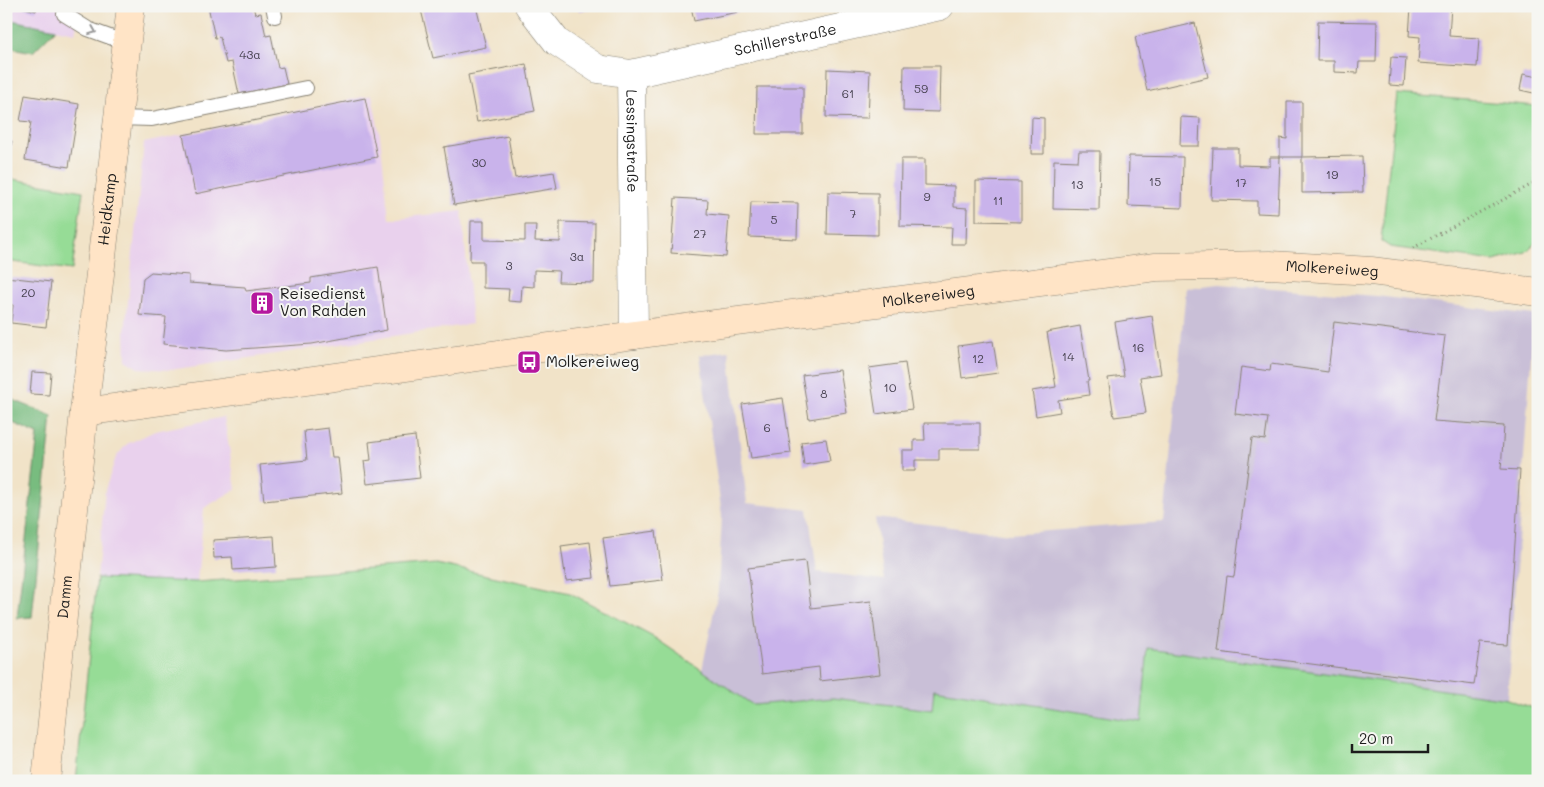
<svg xmlns="http://www.w3.org/2000/svg" width="1544" height="787" font-family="Mali,sans-serif">
<rect width="100%" height="100%" fill="#f6f6f2"/>
<filter id="ink" filterUnits="userSpaceOnUse"><feTurbulence type="fractalNoise" baseFrequency=".02" numOctaves="2"/><feDisplacementMap in="SourceGraphic" scale="10" xChannelSelector="R" yChannelSelector="G"/><feConvolveMatrix kernelMatrix="1 2 1 2 8 2 1 2 1" color-interpolation-filters="sRGB"/></filter>
<filter id="wash" filterUnits="userSpaceOnUse"><feTurbulence type="fractalNoise" baseFrequency=".0096" numOctaves="4" result="noise"/><feDisplacementMap in="SourceGraphic" scale="20" xChannelSelector="R" yChannelSelector="G"/><feGaussianBlur stdDeviation="1.12" result="paint"/><feColorMatrix in="noise" values="0 0 0 0 0 0 0 0 0 0 0 0 0 0 0 0 0 1.4 0 .05"/><feComposite in="paint" operator="in"/></filter>
<g filter="url(#wash)">
<rect width="100%" height="100%" fill="#f1e3c8"/>
<!-- built -->
<path fill="#e9d1ed" d="M6,6H81L75,33L6,19Z
M372,95L380,136L389,219L462,211L472,324L170,370L139,368L126,360L125,332L144,143Z
M224,417L236,489L204,508L197,582L97,578L105,490L116,457L127,444L155,431Z"/>
<!-- industrial -->
<path fill="#c9bfd7" d="M1219,284L1376,296L1534,315L1507,699L1148,648L1141,722L934,689L932,710L833,698L753,705L702,670L718,591L722,516L700,355L729,351L747,503L808,510L817,572L884,580L875,518L1010,534L1164,522L1186,288Z"/>
<!-- green -->
<path fill="#96dc96" stroke="#597c59" d="M1397,94L1538,106V240L1526,252L1494,261L1390,247L1381,241Z
M6,178L83,191L72,270L6,261Z
M436,564L570,593L655,638L753,705L833,698L932,710L934,689L1141,722L1148,648L1507,699L1538,710V781H76L97,578L197,582Z"/>
<!-- forest -->
<path fill="#78bc7f" stroke="#4a6c4e" d="M6,19L56,29L33,52L6,47Z
M6,397L52,416L32,617L17,618L38,434L6,420Z"/>
<g id="blocks">
<!-- building -->
<path fill="#c9b3eb" d="M18,6H37L36,11Z
M208,6H253L255,14L261,13L266,36L271,35L278,68L283,67L287,84L239,94L232,62L226,63L220,37L215,38Z
M443,6H476L486,47L433,58L421,10Z
M578,6H599V7L579,11Z
M691,6H737L738,12L694,21Z
M1422,6H1451L1449,36L1479,38L1477,67L1418,63L1420,37L1409,36L1411,7Z
M1318,21L1377,22L1376,62H1359L1358,73L1334,72V61H1317Z
M1195,23L1208,77L1147,91L1135,37Z
M1391,57L1406,58L1404,86L1389,85Z
M526,64L535,111L477,122L468,75Z
M904,66H940L939,112L903,111Z
M827,69L870,71L868,118L826,117Z
M1523,74L1538,77V94L1520,90Z
M757,87H803V134H756Z
M25,95L79,104L69,167L25,160L31,122L20,121Z
M365,98L377,157L195,194L183,135Z
M1287,102H1302V157H1280V138L1287,139Z
M1032,117L1044,118V154H1031Z
M1181,117L1200,118L1199,146H1180Z
M508,136L515,178L554,172L557,188L454,205L444,147Z
M6,140L12,141L9,157H6Z
M1213,148H1238V165L1270,166V157H1280L1278,214L1257,213V201L1211,200Z
M1079,151H1100L1099,210L1053,209L1054,160L1078,161Z
M1129,156L1183,157L1182,208L1128,206Z
M1362,156L1363,192L1302,193V157Z
M901,159H925V185L954,186V207L967,208L966,244H951L952,227L900,226Z
M976,181L1021,182V222L976,221Z
M828,192L878,193V235L827,234Z
M675,198L708,200L707,214L729,216L726,257L671,253Z
M751,202L798,203L797,239L749,237Z
M471,221H484V240L525,241V225H536L535,241L560,242V222L595,223L594,283L558,282L559,271L534,270V287L522,286L521,302L508,301L509,289L483,288V261H470Z
M378,267L387,330L312,344L226,350L163,344L166,317L139,315L143,278L151,272L189,275V283L245,287L246,291L311,283V278Z
M6,277L51,282L46,327L11,323L13,305L6,304Z
M1152,316L1161,374L1140,377L1146,413L1114,417L1108,378L1124,376L1115,322Z
M1334,322L1445,336L1434,421L1504,426L1501,469L1520,470L1508,645L1480,643L1474,685L1218,652L1227,576L1234,577L1252,438L1265,440L1268,418L1235,414L1241,367L1270,371L1271,364L1328,372Z
M1080,326L1089,381H1087L1089,395L1058,400L1060,412L1036,416L1032,391L1056,387L1047,332Z
M993,341L998,373L962,378L958,346Z
M905,363L912,409L876,414L869,368Z
M840,370L847,413L809,419L802,375Z
M32,372L51,373L49,395L30,394Z
M783,398L791,453L751,458L742,404Z
M924,423H980V449H939V460H915V471H902V450H914V440H925Z
M328,428L332,457H338L342,493L264,501L260,465L307,460L304,431Z
M415,436L420,478L367,484L364,461L371,460L369,442Z
M826,439L830,461L804,465L801,442Z
M656,531L663,580L610,586L603,538Z
M274,536L276,567L233,570L232,557L214,558L213,540Z
M590,542L594,578L566,581L561,546Z
M805,561L811,608L871,601L880,674L820,681L819,667L762,674L748,568Z"/>
</g>
</g>
<g filter="url(#ink)">
<use href="#blocks" fill-opacity="0" stroke="#868072" stroke-width="1"/>
<g fill="none" stroke-linecap="round" stroke-linejoin="round">
<!-- service casing -->
<g stroke="#868072" stroke-width="16">
<path id="service" d="M273,6L275,16
M64,14L88,29L126,43
M117,118L152,119L306,88"/>
</g>
<!-- minor casing -->
<g stroke="#868072" stroke-width="29">
<g id="minor">
<path id="s1" d="M529,6L557,42L598,69L631,74L634,335"/>
<path id="s2" d="M631,74L940,6"/>
</g>
</g>
<!-- secondary casing -->
<g stroke="#868072" stroke-width="29">
<g id="secondary">
<path id="s3" d="M84,412L706,325L1156,267L1270,265L1371,271L1538,292"/>
<path id="s4" d="M46,781L84,412L131,6"/>
</g>
</g>
<!-- path -->
<path stroke="#868072" stroke-width="3" stroke-dasharray="1 4" stroke-linecap="butt" d="M1413,248L1538,181"/>
<!-- service -->
<use href="#service" stroke="#fff" stroke-width="14"/>
<!-- minor -->
<use href="#minor" stroke="#fff" stroke-width="28"/>
<!-- secondary -->
<use href="#secondary" stroke="#ffe4c6" stroke-width="28"/>
</g>
<!-- one-way arrows -->
<defs><path id="oneway-chevron" d="M-2-3.5L2.5 0L-2 3.5" fill="none" stroke-width="1.6" stroke-linecap="round" stroke-linejoin="round" transform="scale(1.25)"/></defs>
<use stroke="#999" href="#oneway-chevron" transform="translate(93 31) rotate(22)"/>
</g>
<!-- icons -->
<defs>
<g id="building-square" transform="scale(1.25)"><rect x="-9" y="-9" width="18" height="18" rx="4" fill="#b5179e" stroke="#f6f6f2"/><path d="M-4-6H4V6H1V3H-1V6H-4ZM-2.5-4.3h1.7v1.8h-1.7ZM.8-4.3h1.7v1.8H.8ZM-2.5-1h1.7V.8h-1.7ZM.8-1h1.7V.8H.8Z" fill="#fff"/></g>
<g id="bus-square" transform="scale(1.25)"><rect x="-9" y="-9" width="18" height="18" rx="4" fill="#b5179e" stroke="#f6f6f2"/><path d="M-5-6H5V4H4V6H2V4H-2V6H-4V4H-5ZM-3.5-4V0h7V-4ZM-3.5 1.2v1.5H-2V1.2ZM2 1.2v1.5H3.5V1.2Z" fill="#fff"/></g>
</defs>
<g fill-rule="evenodd">
<use href="#building-square" x="262" y="303"/>
<use href="#bus-square" x="529" y="362"/>
</g>
<g text-anchor="middle" stroke-width="4" stroke-linejoin="round" paint-order="stroke">
<!-- number labels -->
<g font-size="12" fill="#474250">
<text x="250" y="59">43a</text>
<text x="921" y="93">59</text>
<text x="848" y="98">61</text>
<text x="479" y="167">30</text>
<text x="1332" y="179">19</text>
<text x="1155" y="186">15</text>
<text x="1241" y="187">17</text>
<text x="1077" y="189">13</text>
<text x="927" y="201">9</text>
<text x="998" y="205">11</text>
<text x="853" y="218">7</text>
<text x="774" y="224">5</text>
<text x="700" y="238">27</text>
<text x="577" y="261">3a</text>
<text x="509" y="270">3</text>
<text x="28" y="297">20</text>
<text x="1138" y="352">16</text>
<text x="1068" y="361">14</text>
<text x="978" y="363">12</text>
<text x="890" y="392">10</text>
<text x="824" y="398">8</text>
<text x="767" y="432">6</text>
</g>
<!-- street labels -->
<g font-size="15" fill="#1c1c1c" stroke="#f6f6f2">
<text dy="5" stroke="none"><textPath href="#s2" startOffset="158">Schillerstraße</textPath></text>
<text dy="5" stroke="none"><textPath href="#s1" startOffset="195">Lessingstraße</textPath></text>
<text dy="5" stroke="none"><textPath href="#s4" startOffset="575">Heidkamp</textPath></text>
<text dy="5" stroke="none"><textPath href="#s3" startOffset="1258">Molkereiweg</textPath></text>
<text dy="5" stroke="none"><textPath href="#s3" startOffset="852">Molkereiweg</textPath></text>
<text dy="5" stroke="none"><textPath href="#s4" startOffset="185">Damm</textPath></text>
</g>
<!-- poi labels -->
<g font-size="15" fill="#1c1c1c" stroke="#f6f6f2" text-anchor="start">
<text x="280" y="299">Reisedienst<tspan x="280" dy="17">Von Rahden</tspan></text>
<text x="546" y="367">Molkereiweg</text>
</g>
</g>
<!-- margin -->
<rect width="1544" height="787" fill="none" stroke="#f6f6f2" stroke-width="25"/>
<!-- scale -->
<path d="M1352 744v8h76v-8" fill="none" stroke="#1c1c1c" stroke-width="2.5"/>
<text x="1359" y="744" font-size="15" fill="#1c1c1c" stroke="#f6f6f2" stroke-width="4" paint-order="stroke">20 m</text>
</svg>
